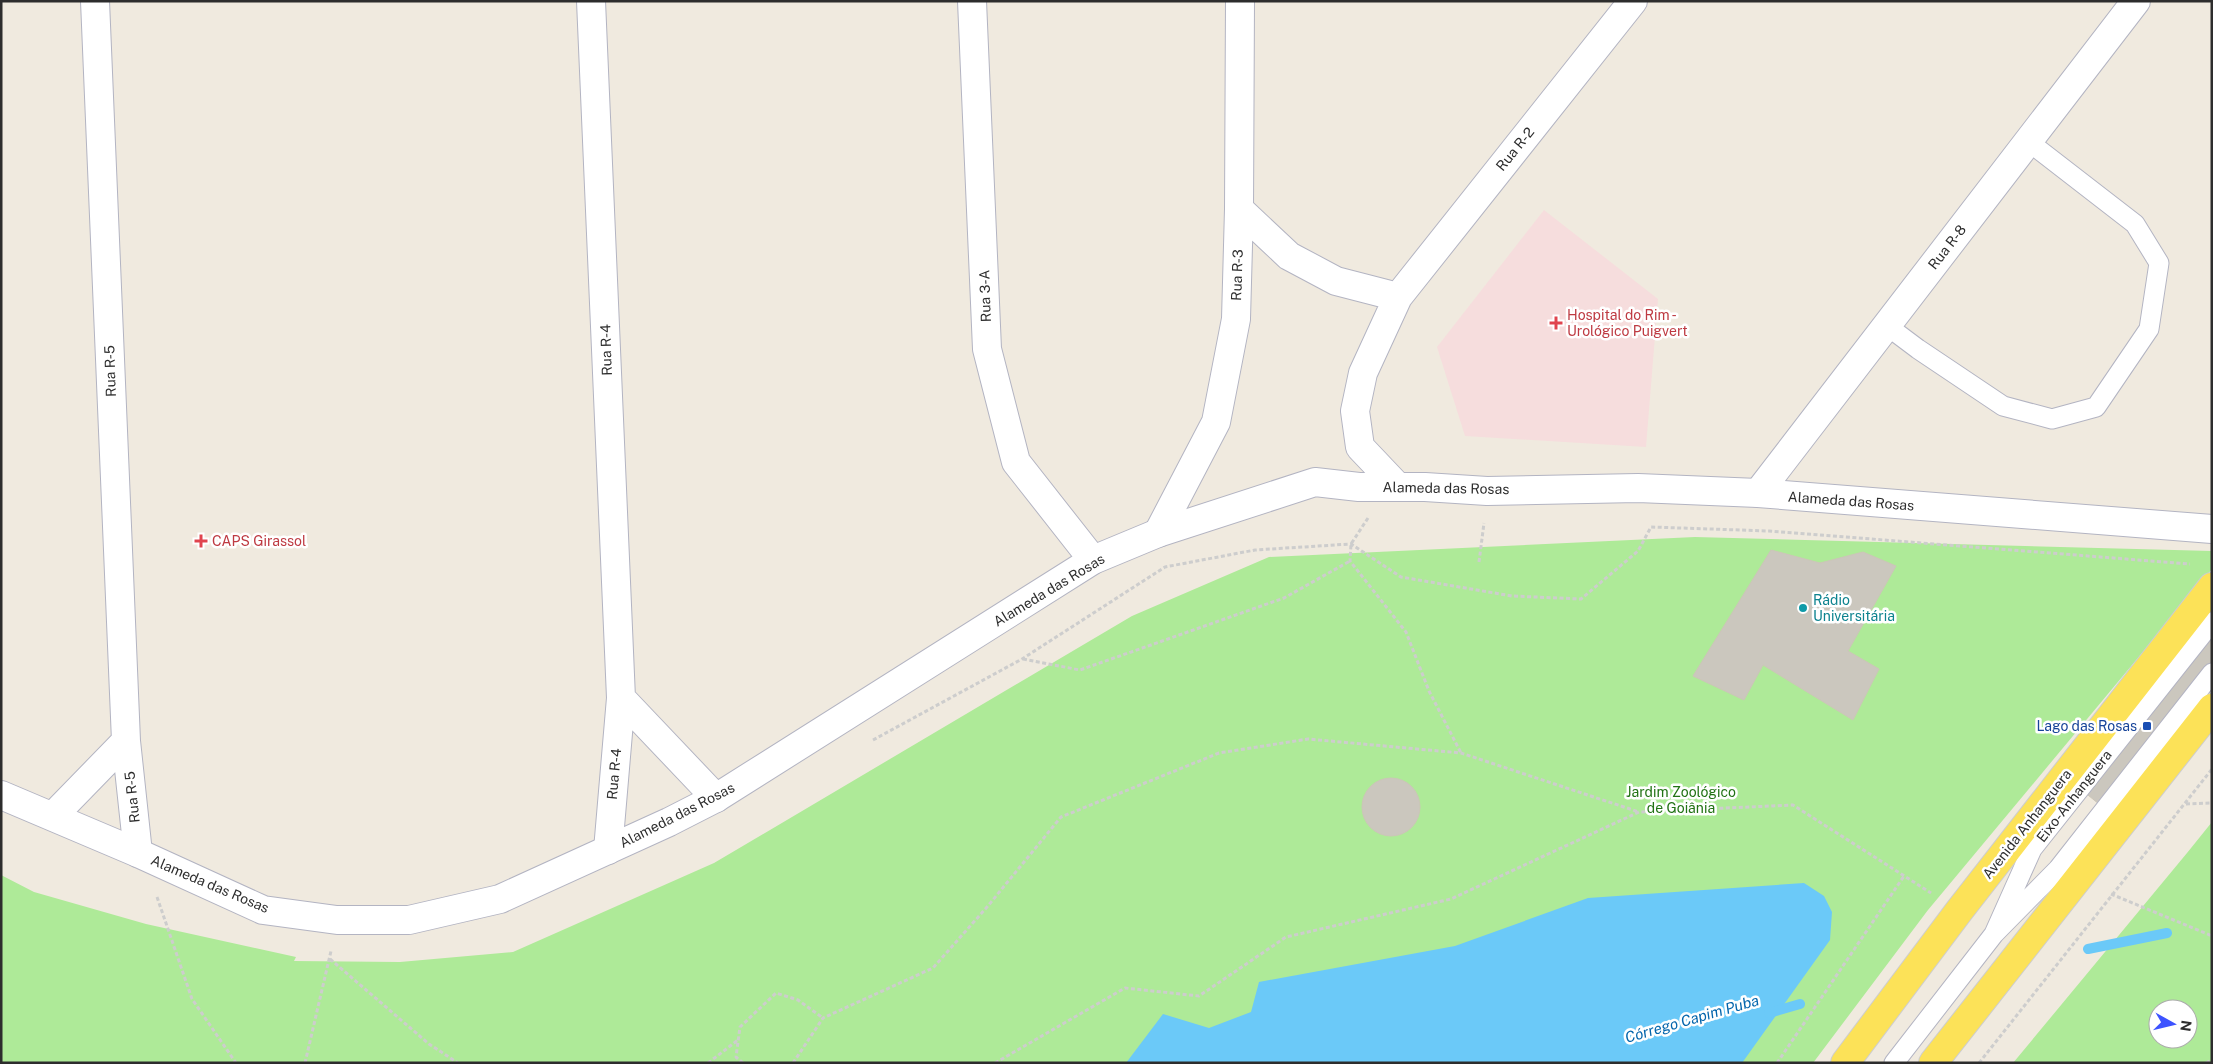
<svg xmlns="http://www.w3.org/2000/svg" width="2213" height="1064" font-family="'Public Sans',sans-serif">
<rect width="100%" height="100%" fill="#f0eadf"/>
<!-- medical -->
<path fill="#f6dddd" d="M1544,210L1658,299L1646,447L1465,436L1437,347Z"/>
<!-- green -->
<path fill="#aeea98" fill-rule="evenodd" d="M1695,537L2212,551V569L1928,910L1813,1063H1V875L34,892L146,924L296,957L294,961L400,962L513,952L714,863L1132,616L1269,557Z
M2212,822V1063H2013L2187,853ZM2158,1009H2188V1039H2158Z"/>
<!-- water -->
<path fill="#6bc9f8" d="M1804,883L1824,896L1832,912L1830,940L1742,1063H1126L1163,1014L1209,1028L1251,1012L1259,982L1455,946L1588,898Z"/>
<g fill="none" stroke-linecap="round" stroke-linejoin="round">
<!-- stream -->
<path stroke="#6bc9f8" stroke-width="10" d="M2088,949L2167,933
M1769,1013L1800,1004"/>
</g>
<!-- building -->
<path fill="#cbc7be" stroke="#ccc6b8" d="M1771,550L1820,563L1863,552L1896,566L1848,651L1879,669L1853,720L1763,665L1744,700L1693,676Z
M2212,629V662L2099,804L2083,791Z
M1362 807a29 29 0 1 1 58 0a29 29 0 1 1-58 0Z"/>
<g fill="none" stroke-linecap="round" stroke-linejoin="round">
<!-- lane casing -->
<g stroke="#b3b4c2" stroke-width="21">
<path id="lane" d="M1886,325L1918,349L2003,406L2052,419L2096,407L2149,329L2159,263L2135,224L2029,142
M2212,622L2032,849L1994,934L2058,869L2212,673
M1894,1063L1994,934"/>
</g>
<!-- street casing -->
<g stroke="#b3b4c2" stroke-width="30">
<path id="street" d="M95,1L126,741L138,853
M591,1L621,698L608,850
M972,1L987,349L1016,462L1093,560
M1239,209L1289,256L1336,281L1398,297
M1397,486L1360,447L1355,411L1363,373L1398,297L1633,1
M1758,493L2136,1
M1158,533L1216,422L1236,319L1239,209L1240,1
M621,698L716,798
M53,816L126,741"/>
</g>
<!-- secondary casing -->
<g stroke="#b3b4c2" stroke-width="30">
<path id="secondary" d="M1,795L138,853L263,910L337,920H409L500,899L669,822L716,798L1093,560L1158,533L1315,482L1359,487H1425L1487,491L1638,488L1758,493L2212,529"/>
</g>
<!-- primary casing -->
<g stroke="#cdcdcd" stroke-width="30">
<path id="primary" d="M1845,1063L1959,911L2212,587
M1933,1063L2212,708"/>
</g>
<!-- path -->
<path stroke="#cdcdcd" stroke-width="3" stroke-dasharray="4 2.5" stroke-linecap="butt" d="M1368,518L1351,544L1350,561L1406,632L1429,691L1461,753
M1479,562L1484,523
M1023,659L1080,670L1284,598L1350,561
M873,740L1022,659L1165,567L1255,550L1351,544L1401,577L1512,596L1581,599L1638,551L1651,527L1769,531L2190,564
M2186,804L2212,803
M2111,894L2212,936
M157,897L192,999L236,1063
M330,959L429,1044L458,1063
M305,1063L331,951
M708,1063L738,1040
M743,1063L736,1057L740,1027L776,993L798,1000L823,1018
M793,1063L823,1018L933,968L987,907L1061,817L1219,753L1308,739L1461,753L1639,812
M995,1063L1125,988L1199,996L1286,937L1451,899L1639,812L1793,805L1931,893
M1777,1063L1904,876
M1979,1063L2212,769
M2206,1063L2212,1060"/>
<!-- lane -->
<use href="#lane" stroke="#fff" stroke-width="19"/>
<!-- street -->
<use href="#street" stroke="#fff" stroke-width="28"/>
<!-- secondary -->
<use href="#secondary" stroke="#fff" stroke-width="28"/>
<!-- primary -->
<use href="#primary" stroke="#fce258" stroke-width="28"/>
</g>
<!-- markers -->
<g fill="#e0444e" stroke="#fff" stroke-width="2">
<path d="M1553.5 315.5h5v5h5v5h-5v5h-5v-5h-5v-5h5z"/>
<path d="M198.5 533.5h5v5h5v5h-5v5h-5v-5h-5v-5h5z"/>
</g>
<circle fill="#0f9aa8" stroke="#fff" stroke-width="2" cx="1803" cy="608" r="5"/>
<rect fill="#1a4fb4" stroke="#fff" stroke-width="2" x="2142" y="721" width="10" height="10" rx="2.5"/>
<g text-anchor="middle" stroke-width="5" stroke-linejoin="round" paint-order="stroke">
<!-- street labels -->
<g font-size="14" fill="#2d2d2d" stroke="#fff">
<text transform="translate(1515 149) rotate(-51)" y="5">Rua R-2</text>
<text transform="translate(1947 247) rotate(-52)" y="5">Rua R-8</text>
<text transform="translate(1237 275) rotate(-88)" y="5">Rua R-3</text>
<text transform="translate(985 296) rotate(-92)" y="5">Rua 3-A</text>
<text transform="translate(606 350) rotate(-92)" y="5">Rua R-4</text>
<text transform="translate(110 371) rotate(-92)" y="5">Rua R-5</text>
<text transform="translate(1446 488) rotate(1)" y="5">Alameda das Rosas</text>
<text transform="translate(1851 501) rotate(4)" y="5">Alameda das Rosas</text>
<text transform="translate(1049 590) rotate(-31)" y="5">Alameda das Rosas</text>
<text transform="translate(614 774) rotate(-85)" y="5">Rua R-4</text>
<text transform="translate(2074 796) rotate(-52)" y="5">Eixo-Anhanguera</text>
<text transform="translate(132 797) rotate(-96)" y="5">Rua R-5</text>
<text transform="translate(677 815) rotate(-27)" y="5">Alameda das Rosas</text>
<text transform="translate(2027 824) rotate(-52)" y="5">Avenida Anhanguera</text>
<text transform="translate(210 884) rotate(23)" y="5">Alameda das Rosas</text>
</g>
<!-- health labels -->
<g font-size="14" fill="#be3a42" stroke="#fff" text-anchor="start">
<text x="1567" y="320">Hospital do Rim -<tspan x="1567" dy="16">Urológico Puigvert</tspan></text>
<text x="212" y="546">CAPS Girassol</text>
</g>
<!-- culture labels -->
<g font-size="14" fill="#0d838f" stroke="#fff" text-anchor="start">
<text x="1813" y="605">Rádio<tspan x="1813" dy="16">Universitária</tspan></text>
</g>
<!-- transit labels -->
<g font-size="14" fill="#164399" stroke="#fff" text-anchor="end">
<text x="2137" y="731">Lago das Rosas</text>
</g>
<!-- park labels -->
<g font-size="14" fill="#227315" stroke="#fff">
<text x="1681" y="797">Jardim Zoológico<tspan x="1681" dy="16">de Goiânia</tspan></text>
</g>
<!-- water labels -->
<g font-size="15" font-style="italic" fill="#0365ac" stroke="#fff">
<text transform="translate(1692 1019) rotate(-16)" y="5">Córrego Capim Puba</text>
</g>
</g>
<!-- border -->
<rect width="2213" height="1064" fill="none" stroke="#2d2d2d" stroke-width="5"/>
<!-- north arrow -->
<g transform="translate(2173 1024) rotate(98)"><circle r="24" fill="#ffffff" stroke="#ababab"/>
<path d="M0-4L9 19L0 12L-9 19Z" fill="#3d53ff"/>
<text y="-8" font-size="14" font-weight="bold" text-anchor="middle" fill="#2d2d2d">N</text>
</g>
</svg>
